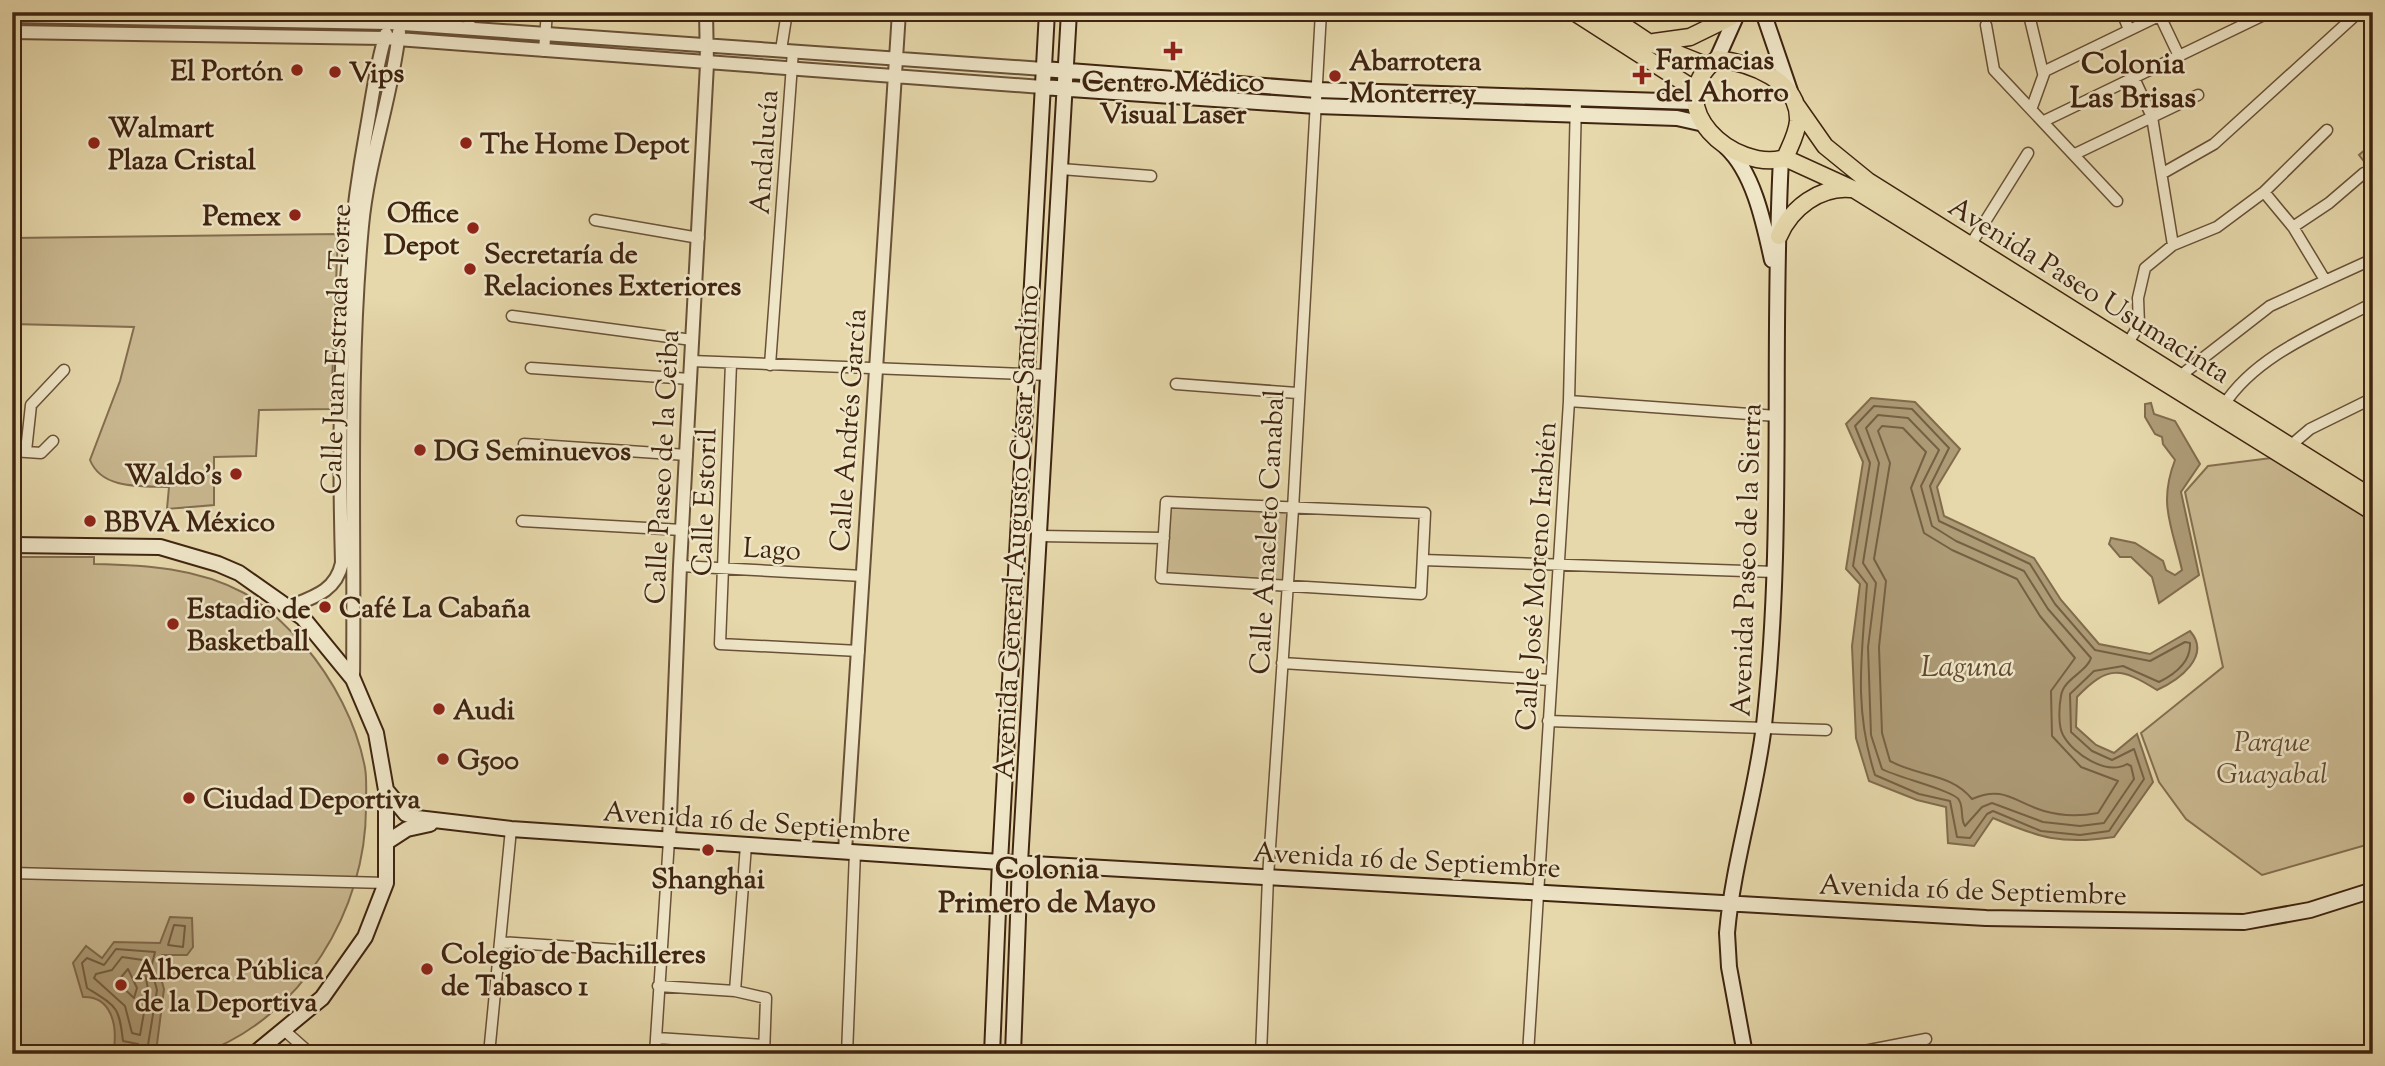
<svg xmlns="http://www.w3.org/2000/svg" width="2385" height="1066" font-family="'Sorts Mill Goudy',serif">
<rect width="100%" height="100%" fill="#e6d8ab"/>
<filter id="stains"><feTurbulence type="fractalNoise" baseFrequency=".00286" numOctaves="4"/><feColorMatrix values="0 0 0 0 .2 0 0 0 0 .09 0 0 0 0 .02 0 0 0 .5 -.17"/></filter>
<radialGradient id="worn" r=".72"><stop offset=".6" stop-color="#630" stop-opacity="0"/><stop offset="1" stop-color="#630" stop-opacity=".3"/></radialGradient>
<!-- green -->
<path fill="#cab991" stroke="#846e50" stroke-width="2" d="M2373,143V173L2359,155Z
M338,234L331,409L259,410L256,456L214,457V505L167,509L169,487C142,486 102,490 90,460L120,381L134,327L12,324V238Z
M2271,458L2373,522V843L2262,875L2186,819L2159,782L2141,733L2223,667L2185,492L2208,466Z
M1166,502L1293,509L1287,584L1161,578Z
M12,557H94V564C146,565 198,568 244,593C267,606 286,626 304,645C333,679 357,724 365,768C367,779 366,793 366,805C367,910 301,1019 200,1054H12Z"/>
<!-- water -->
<path fill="#ad9b76" stroke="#816b4d" stroke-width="2" d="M1871,398L1915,402L1960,449L1937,487L1944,516L2034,558L2061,600L2099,644L2150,654L2190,631C2212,656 2179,680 2157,690C2120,667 2108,665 2077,697L2076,727L2096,745L2114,753L2137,734L2153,782L2114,837C2062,845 2040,838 1993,818L1974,846L1948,843L1946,807L1917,800L1869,781L1856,738L1852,646L1860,584L1846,569L1863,462L1846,424Z
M2151,403L2154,414L2175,421L2200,464L2181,492L2199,575L2159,603L2152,577L2131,557H2120L2109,544L2111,538L2135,543L2163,561L2166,570L2175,575L2182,570C2172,526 2158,504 2175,460L2163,444L2162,437L2155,434L2145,417V404Z
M170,917L192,918L193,947L187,955H162L158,968L164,989L156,1052L114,1048C117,1026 112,996 83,997L73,963L86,946L102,958L114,942L160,943Z"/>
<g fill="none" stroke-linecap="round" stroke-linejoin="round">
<!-- shore -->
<path stroke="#766043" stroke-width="2" d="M1874,406L1912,409L1949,448L1930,486L1939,521L2030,564L2055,604L2095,650L2150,661L2185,642L2190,643C2191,662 2175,674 2159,682L2123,666L2094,671L2070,694L2071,732L2092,751L2112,760L2134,749L2144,779L2109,831L2080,835L2041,831L1993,811L1987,814L1970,838L1957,837L1950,801L1919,794L1875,775C1853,707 1862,653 1867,584L1853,566L1870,463L1855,426Z
M1878,415L1908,418L1939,450L1921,486L1932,526L1956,541L2024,571L2048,609L2091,658C2087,672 2063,679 2061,696C2059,706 2058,726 2063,735C2073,754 2107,776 2127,764L2131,766L2134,779L2104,823L2080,826L2043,822L1992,803L1982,807L1965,826C1960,819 1964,808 1959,800C1955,791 1896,777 1882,769L1871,735L1868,647L1876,583L1863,563L1879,463L1866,428Z
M1882,426L1903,428L1926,452L1911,488L1924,533L1952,550L2017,579L2040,616L2075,658L2051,691L2052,736L2081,767L2118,781L2098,813C2081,816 2061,816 2044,811C2014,802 2004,785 1972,799C1951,773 1919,777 1890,761L1882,733L1879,647L1886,581L1874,559L1890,463L1878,431Z
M174,925L185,926L183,947L168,945Z
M116,949L155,952L151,968L157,990L147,1051L138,1044L123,1041C119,1006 117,1007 87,988L82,963L87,958L104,965Z
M122,957L143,960L148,990L140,1035L132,1033L125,1006L94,978L96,974L112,970Z
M128,969L137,988L134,998L117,982Z"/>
<!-- minor casing -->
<g stroke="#695137" stroke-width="13">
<path id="minor" d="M2040,12L2029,15L2043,73
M2122,12L2129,30
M2160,16L2179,56
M1986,25L1994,70L2117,201
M469,28L470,12
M781,50L787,12
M544,51L547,12
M2134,78L2152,117L2173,245
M2370,80H2373
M2032,107L2045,71L2167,12
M2044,121L2270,12
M2075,154L2198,95
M1061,169L1151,176
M2163,173L2214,144L2359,12
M2264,192L2293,227L2325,280
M595,220L699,238
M2293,227L2329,203L2364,173
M1971,244L2028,153
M512,316L692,340
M2128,343L2139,325L2138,298L2145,268L2173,245L2217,227L2264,192L2327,130
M691,361L1049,375
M731,363L720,644L859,651
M770,365L793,51
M531,368L690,379
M2180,376L2270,306L2373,259
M1176,384L1297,393
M1569,401L1777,416
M2224,405C2256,355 2322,330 2373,303
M524,444L687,455
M2290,446L2310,429L2373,398
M12,451L41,453L53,441
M26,451L31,405L64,370
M1166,502L1425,513L1421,594L1161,578Z
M522,521L682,530
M1040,536L1164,538
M1423,560L1775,572
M680,566L863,576
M1282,663L1550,680
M1548,721L1826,730
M12,873L386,883
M500,942L662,953
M658,986L735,991L766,998L764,1054
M735,991L746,845
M285,1031L311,1054
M657,1038L764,1045
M489,1054L511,829
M655,1054L669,840
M847,1054L855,852
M1261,1054L1268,877L1293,509L1321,12
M1528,1054L1569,401L1576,100
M1849,1054L1926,1039"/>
</g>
<!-- tertiary casing -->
<g stroke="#695137" stroke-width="16">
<path id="tertiary" d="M12,16L389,23L1043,69
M12,32L384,38L1042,87
M289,607C314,597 336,591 342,563C338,419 340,275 366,133C372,100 376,65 386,34
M353,679C355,528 348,376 362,226C368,160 392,97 399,32
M669,840L680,566L707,64L706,12
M845,851L899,12"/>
</g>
<!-- secondary casing -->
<g stroke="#3f2410" stroke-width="18">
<path id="secondary" d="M1763,12L1790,91
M1717,59L1738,12
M1043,69L1317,90L1693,102
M1042,87L1316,106L1677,118L1704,124
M1726,147C1754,173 1764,224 1772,260
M12,545L160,547L218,564L239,573L303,618L353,679L376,733L386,790V883L365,937L322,998L254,1054
M386,790L406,814L417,818L511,829L1000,862L1986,918L2244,922L2310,910L2373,890
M387,842L407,829L430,824
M992,1054L1000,862L1047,12
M1013,1054L1020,863L1069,12
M1745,1054L1729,967L1727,933C1733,863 1756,794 1764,725C1785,537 1771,347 1781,159"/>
</g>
<!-- primary casing -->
<g stroke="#3f2410" stroke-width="19">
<path id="primary" d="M1574,12L1694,89
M1603,12L1648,42L1708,66
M1654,42L1690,37L1731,17L1735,12
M1717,59C1750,63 1800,80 1798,121C1797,134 1790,146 1785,158C1735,173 1657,106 1717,59Z
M1797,106L1825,146L1868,181L2373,498
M1785,158L1855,190L2373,512
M1779,236C1791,208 1820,186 1851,189"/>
</g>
<!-- minor -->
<use href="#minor" stroke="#efe6c8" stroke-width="10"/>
<!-- tertiary -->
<use href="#tertiary" stroke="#efe6c8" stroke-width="12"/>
<!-- secondary -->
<use href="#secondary" stroke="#efe6c8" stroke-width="14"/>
<!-- primary -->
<use href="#primary" stroke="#e6d8ab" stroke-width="16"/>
</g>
<!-- markers -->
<g fill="#8f2418" stroke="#efe6c8" stroke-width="2.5">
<path d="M1169.5 40.5h7v7h7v7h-7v7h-7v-7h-7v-7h7z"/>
<circle cx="297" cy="70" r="7"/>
<circle cx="335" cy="72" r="7"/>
<path d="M1638.5 64.5h7v7h7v7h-7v7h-7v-7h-7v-7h7z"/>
<circle cx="1335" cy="76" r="7"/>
<circle cx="94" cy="143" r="7"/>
<circle cx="466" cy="143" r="7"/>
<circle cx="295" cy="215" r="7"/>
<circle cx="473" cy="228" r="7"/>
<circle cx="470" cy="269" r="7"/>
<circle cx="420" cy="450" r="7"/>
<circle cx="236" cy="474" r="7"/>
<circle cx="90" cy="521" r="7"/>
<circle cx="325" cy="607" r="7"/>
<circle cx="173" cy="624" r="7"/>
<circle cx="439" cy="709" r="7"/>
<circle cx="443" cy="759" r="7"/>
<circle cx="189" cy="798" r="7"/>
<circle cx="708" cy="850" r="7"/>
<circle cx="427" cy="969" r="7"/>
<circle cx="121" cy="985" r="7"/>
</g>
<g text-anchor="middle" stroke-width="5" stroke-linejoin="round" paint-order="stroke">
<!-- poi labels -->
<g font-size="28" font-weight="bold" fill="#3f2410" stroke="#efe6c8" text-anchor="start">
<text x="1656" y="69">Farmacias<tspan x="1656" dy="32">del Ahorro</tspan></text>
<text x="1349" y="70">Abarrotera<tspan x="1349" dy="32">Monterrey</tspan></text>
<text x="283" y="80" text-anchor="end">El Portón</text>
<text x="349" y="82">Vips</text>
<text x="1173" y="91" text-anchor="middle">Centro Médico<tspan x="1173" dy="32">Visual Laser</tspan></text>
<text x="108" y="137">Walmart<tspan x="108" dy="32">Plaza Cristal</tspan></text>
<text x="480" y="153">The Home Depot</text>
<text x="459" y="222" text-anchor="end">Office<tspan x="459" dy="32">Depot</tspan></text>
<text x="281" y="225" text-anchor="end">Pemex</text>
<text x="484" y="263">Secretaría de<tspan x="484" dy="32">Relaciones Exteriores</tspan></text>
<text x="434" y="460">DG Seminuevos</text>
<text x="222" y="484" text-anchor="end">Waldo's</text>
<text x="104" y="531">BBVA México</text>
<text x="339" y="617">Café La Cabaña</text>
<text x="187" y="618">Estadio de<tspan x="187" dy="32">Basketball</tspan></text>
<text x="453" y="719">Audi</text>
<text x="457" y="769">G500</text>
<text x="203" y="808">Ciudad Deportiva</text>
<text x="708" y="888" text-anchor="middle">Shanghai</text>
<text x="441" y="963">Colegio de Bachilleres<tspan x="441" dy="32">de Tabasco 1</tspan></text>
<text x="135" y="979">Alberca Pública<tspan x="135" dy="32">de la Deportiva</tspan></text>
</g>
<!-- street labels -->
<g font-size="28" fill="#3f2410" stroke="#efe6c8">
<text transform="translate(763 152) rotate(-86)" y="10">Andalucía</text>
<text transform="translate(2090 289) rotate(32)" y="10">Avenida Paseo Usumacinta</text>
<text transform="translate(335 349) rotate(-88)" y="10">Calle Juan Estrada Torre</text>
<text transform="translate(847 430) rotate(-86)" y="10">Calle Andrés García</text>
<text transform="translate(661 467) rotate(-87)" y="10">Calle Paseo de la Ceiba</text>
<text transform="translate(703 502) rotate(-88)" y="10">Calle Estoril</text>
<text transform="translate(1015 532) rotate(-87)" y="10">Avenida General Augusto César Sandino</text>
<text transform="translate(1266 532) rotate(-87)" y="10">Calle Anacleto Canabal</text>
<text transform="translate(772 548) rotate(3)" y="10">Lago</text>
<text transform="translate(1745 560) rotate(-88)" y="10">Avenida Paseo de la Sierra</text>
<text transform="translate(1535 576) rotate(-86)" y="10">Calle José Moreno Irabién</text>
<text transform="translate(757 821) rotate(4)" y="10">Avenida 16 de Septiembre</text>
<text transform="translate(1407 859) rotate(3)" y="10">Avenida 16 de Septiembre</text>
<text transform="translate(1973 889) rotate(2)" y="10">Avenida 16 de Septiembre</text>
</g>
<!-- park labels -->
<g font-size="28" font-style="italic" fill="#624930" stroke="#efe6c8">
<text x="2272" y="751">Parque<tspan x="2272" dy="32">Guayabal</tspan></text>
</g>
<!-- neighbourhood labels -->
<g font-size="30" font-weight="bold" fill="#3f2410" stroke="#efe6c8">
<text x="2133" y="73">Colonia<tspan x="2133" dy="34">Las Brisas</tspan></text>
<text x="1047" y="878">Colonia<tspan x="1047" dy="34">Primero de Mayo</tspan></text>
</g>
<!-- water labels -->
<g font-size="30" font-style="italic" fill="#60482f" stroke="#efe6c8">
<text x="1967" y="676">Laguna</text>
</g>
</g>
<!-- margin -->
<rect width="2385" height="1066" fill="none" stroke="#e6d8ab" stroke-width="42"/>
<rect x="14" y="14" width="2357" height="1038" fill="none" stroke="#3f2410" stroke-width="3.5"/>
<rect x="21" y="21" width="2343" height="1024" fill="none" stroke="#3f2410" stroke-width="2"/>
<rect width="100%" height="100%" filter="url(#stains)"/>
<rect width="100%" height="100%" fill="url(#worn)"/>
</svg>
